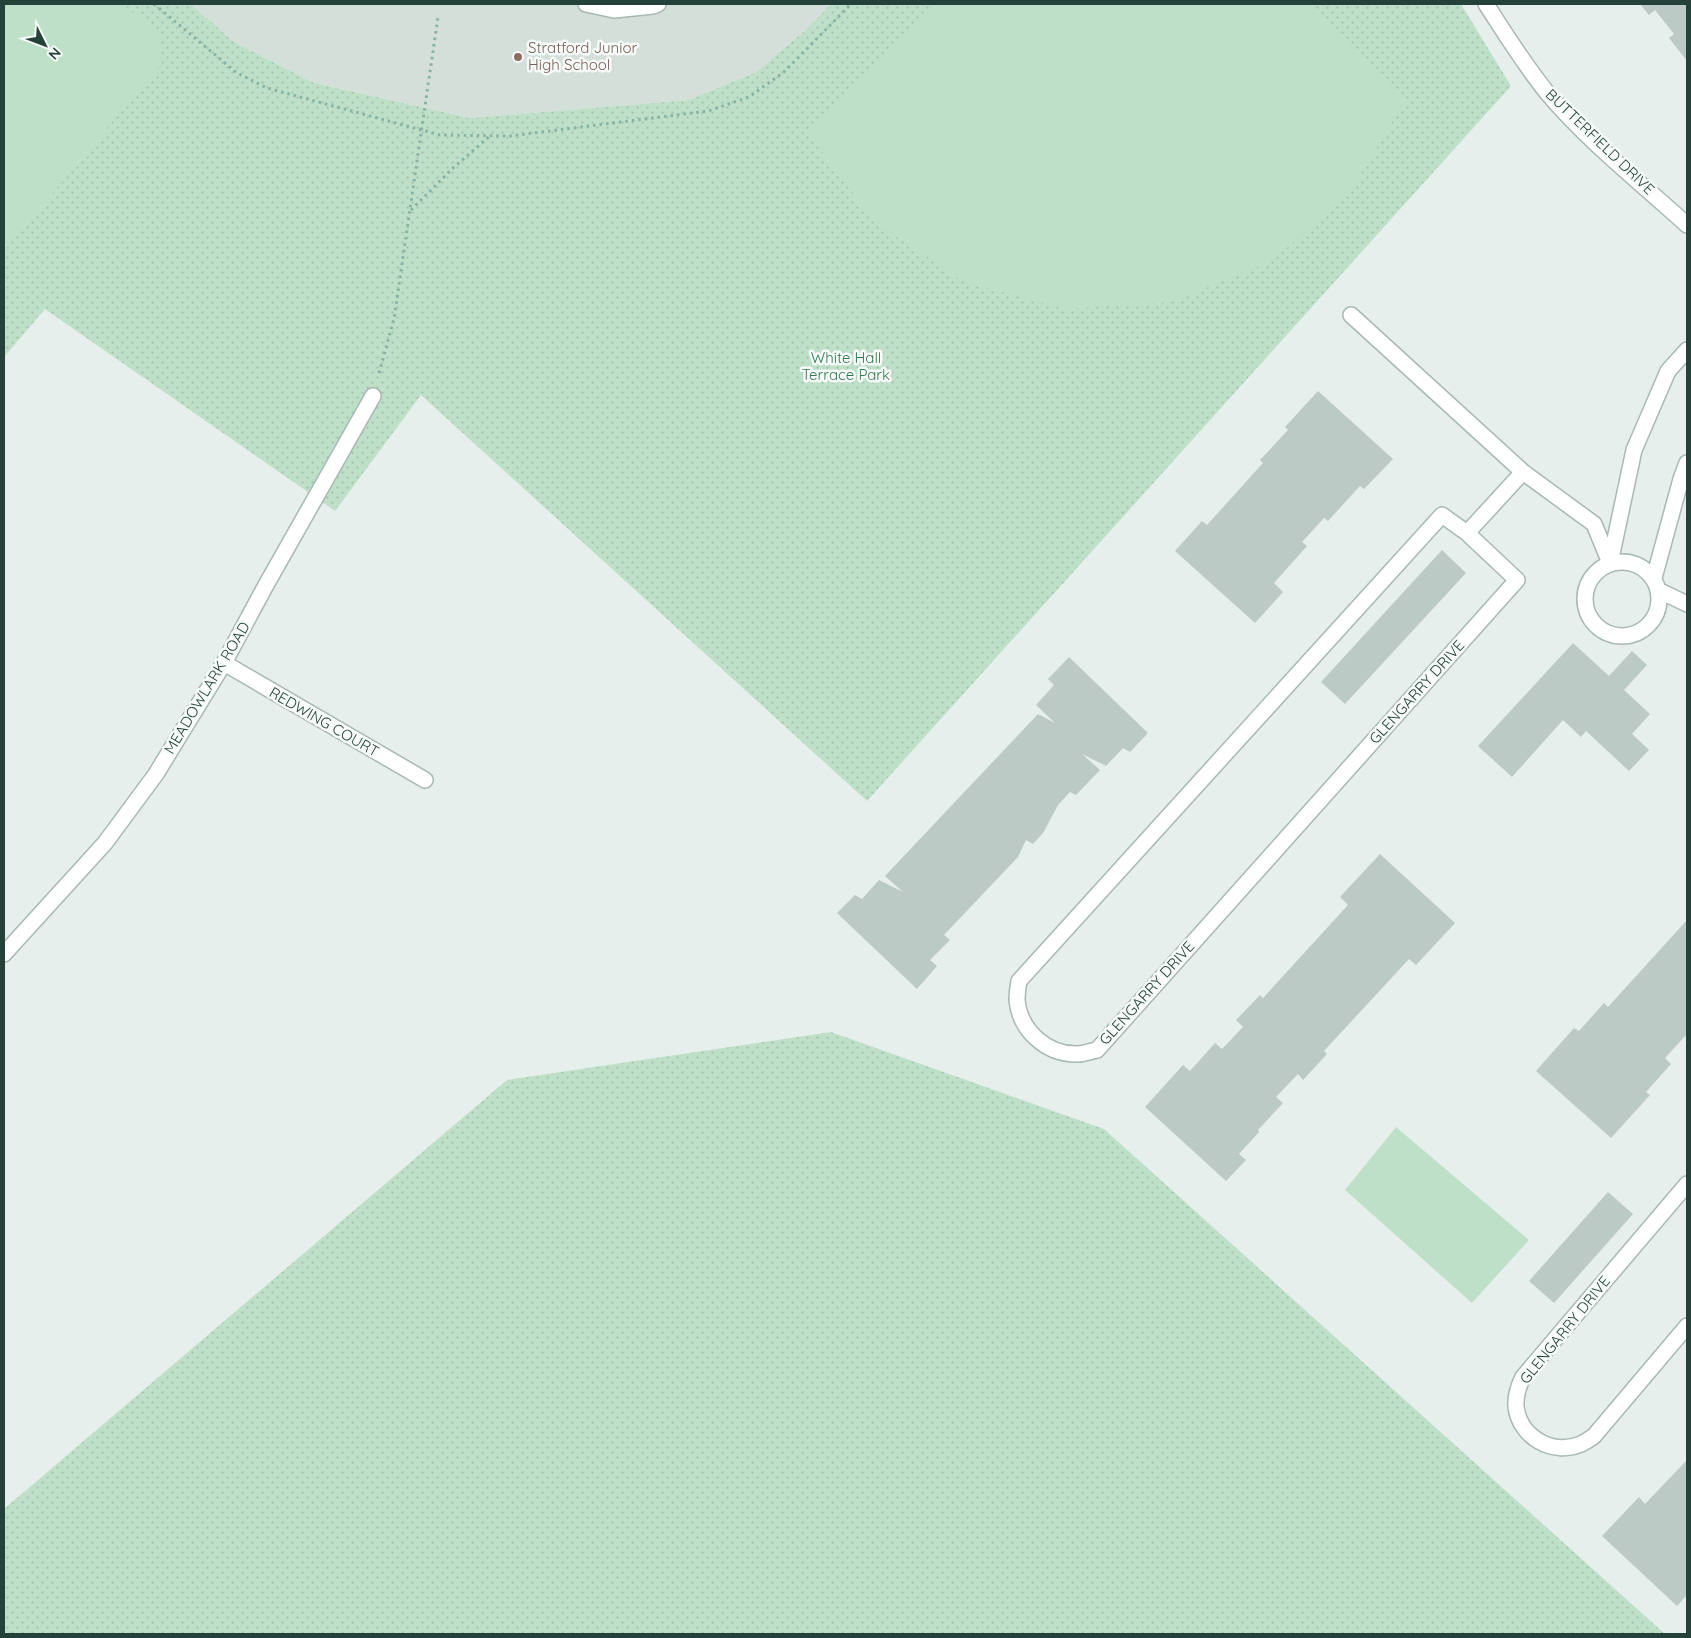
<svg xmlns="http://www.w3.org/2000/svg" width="1691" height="1638" font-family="Quicksand,sans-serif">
<defs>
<pattern id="green-dots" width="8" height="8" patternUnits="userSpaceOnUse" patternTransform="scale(1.25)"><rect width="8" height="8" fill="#bfe0c8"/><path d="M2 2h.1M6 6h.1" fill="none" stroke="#a4c1ad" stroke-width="1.8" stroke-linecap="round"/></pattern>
</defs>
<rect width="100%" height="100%" fill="#e6efeb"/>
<!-- built -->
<path fill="#d4dfda" d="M191,4H831L809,27L756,72L689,100L470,118L314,83L234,42Z"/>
<!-- green -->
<path fill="url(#green-dots)" d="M4,4H191L234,42L314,83L470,118L689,100L756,72L809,27L831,4H1461L1511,86L867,801L421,395L335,511L45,309L4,357Z
M831,1032L1104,1129L1665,1634H4V1509L507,1080Z"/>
<!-- pitch -->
<path fill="#bfe0c8" d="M4,4H122L159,33L162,63L4,251Z
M932,4H1309L1406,99L1351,191L1271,262L1171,302L1065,309L962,281L873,220L809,135Z
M1396,1127L1529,1240L1472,1303L1345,1190Z"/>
<!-- building -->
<path fill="#bbcac4" d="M1640,4H1687V61L1669,38L1674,34L1655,10L1649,15Z
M1318,391L1393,459L1364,489L1360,486L1328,521L1324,518L1302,542L1307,546L1274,583L1283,592L1255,623L1175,551L1202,521L1207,525L1263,463L1260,460L1288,430L1285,427Z
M1442,550L1466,573L1345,704L1321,682Z
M1573,643L1609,676L1632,651L1647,665L1624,690L1650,714L1632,734L1649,750L1629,771L1586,731L1581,737L1563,720L1512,777L1478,746Z
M1069,657L1148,733L1130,752L1123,748L1106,766L1082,754L1100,770L1076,795L1070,792L1058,805L1043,833L1033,844L1026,840L1018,857L944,935L950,940L930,960L937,966L917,989L837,913L855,895L862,899L879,880L903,892L885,876L1038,714L1055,723L1036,705L1054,685L1048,679Z
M1380,854L1455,923L1416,965L1409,959L1324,1051L1327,1054L1303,1080L1298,1074L1276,1097L1283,1103L1258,1130L1259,1132L1239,1154L1246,1160L1226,1181L1145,1107L1183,1065L1190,1071L1215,1043L1222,1049L1243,1027L1236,1020L1260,995L1263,998L1348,905L1340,897Z
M1687,920V1036L1686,1035L1665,1058L1671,1064L1646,1092L1650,1095L1611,1138L1536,1071L1574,1028L1579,1031L1604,1003L1608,1007Z
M1608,1192L1633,1214L1554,1303L1529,1281Z
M1687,1460V1595L1677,1606L1602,1536L1639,1497L1645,1504Z"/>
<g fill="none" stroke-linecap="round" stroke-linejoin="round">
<!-- minor casing -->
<g stroke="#a8b8b2" stroke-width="18">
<path id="minor" d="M586,4L614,10L653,6L658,4
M1486,4C1506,35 1525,66 1549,95C1590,143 1641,183 1687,225
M1351,315L1523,472L1594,524L1610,563
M1467,533L1442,515L1019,981C1018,987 1017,994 1017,1000C1020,1031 1047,1055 1078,1054C1084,1054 1091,1051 1097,1050L1517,580L1467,533L1523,472
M1585 599a37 37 0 1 1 74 0a37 37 0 1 1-74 0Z
M1610,563L1634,450L1668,371L1687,350
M1654,578L1681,479L1687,463
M1658,590L1687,604
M224,663L425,780
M4,954L105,843L156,774L224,663L266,585L373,396
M1687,1184L1523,1377C1518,1387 1515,1396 1516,1407C1520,1437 1552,1456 1581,1444C1585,1442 1590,1439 1594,1436L1687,1326"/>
</g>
<!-- path -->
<path stroke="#86b3a5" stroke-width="3" stroke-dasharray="2.5 4" stroke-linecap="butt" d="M154,4L237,73L267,88L440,135L510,136L708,111L749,97L784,72L851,4
M411,210L454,167L490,136
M379,373L394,319L438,17"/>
<!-- minor -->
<use href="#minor" stroke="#fff" stroke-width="15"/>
</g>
<!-- markers -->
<circle fill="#8d6e63" stroke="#f7fbf9" stroke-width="2" cx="518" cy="57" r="5"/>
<g text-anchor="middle" stroke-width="5" stroke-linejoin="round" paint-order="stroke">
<!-- education labels -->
<g font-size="15" fill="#785e54" stroke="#f7fbf9" text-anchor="start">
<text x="528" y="53">Stratford Junior<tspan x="528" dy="17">High School</tspan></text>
</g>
<!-- street labels -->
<g font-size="15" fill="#24423a" stroke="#f7fbf9">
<text transform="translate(1600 142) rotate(44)" y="5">BUTTERFIELD DRIVE</text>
<text transform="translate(207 688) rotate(-59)" y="5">MEADOWLARK ROAD</text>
<text transform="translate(1417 692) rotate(-48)" y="5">GLENGARRY DRIVE</text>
<text transform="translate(324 722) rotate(30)" y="5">REDWING COURT</text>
<text transform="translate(1147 993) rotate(-48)" y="5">GLENGARRY DRIVE</text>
<text transform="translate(1565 1330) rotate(-51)" y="5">GLENGARRY DRIVE</text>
</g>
<!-- park labels -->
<g font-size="15" fill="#2d7a4b" stroke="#f7fbf9">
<text x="846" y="363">White Hall<tspan x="846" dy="17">Terrace Park</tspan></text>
</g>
</g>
<!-- border -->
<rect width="1691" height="1638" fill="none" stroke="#24423a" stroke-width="10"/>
<!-- north arrow -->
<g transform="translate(45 45) rotate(132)" stroke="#f7fbf9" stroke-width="4" paint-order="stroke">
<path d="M0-4L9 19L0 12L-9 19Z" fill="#24423a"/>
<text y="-8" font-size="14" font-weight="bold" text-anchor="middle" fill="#24423a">N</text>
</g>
</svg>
